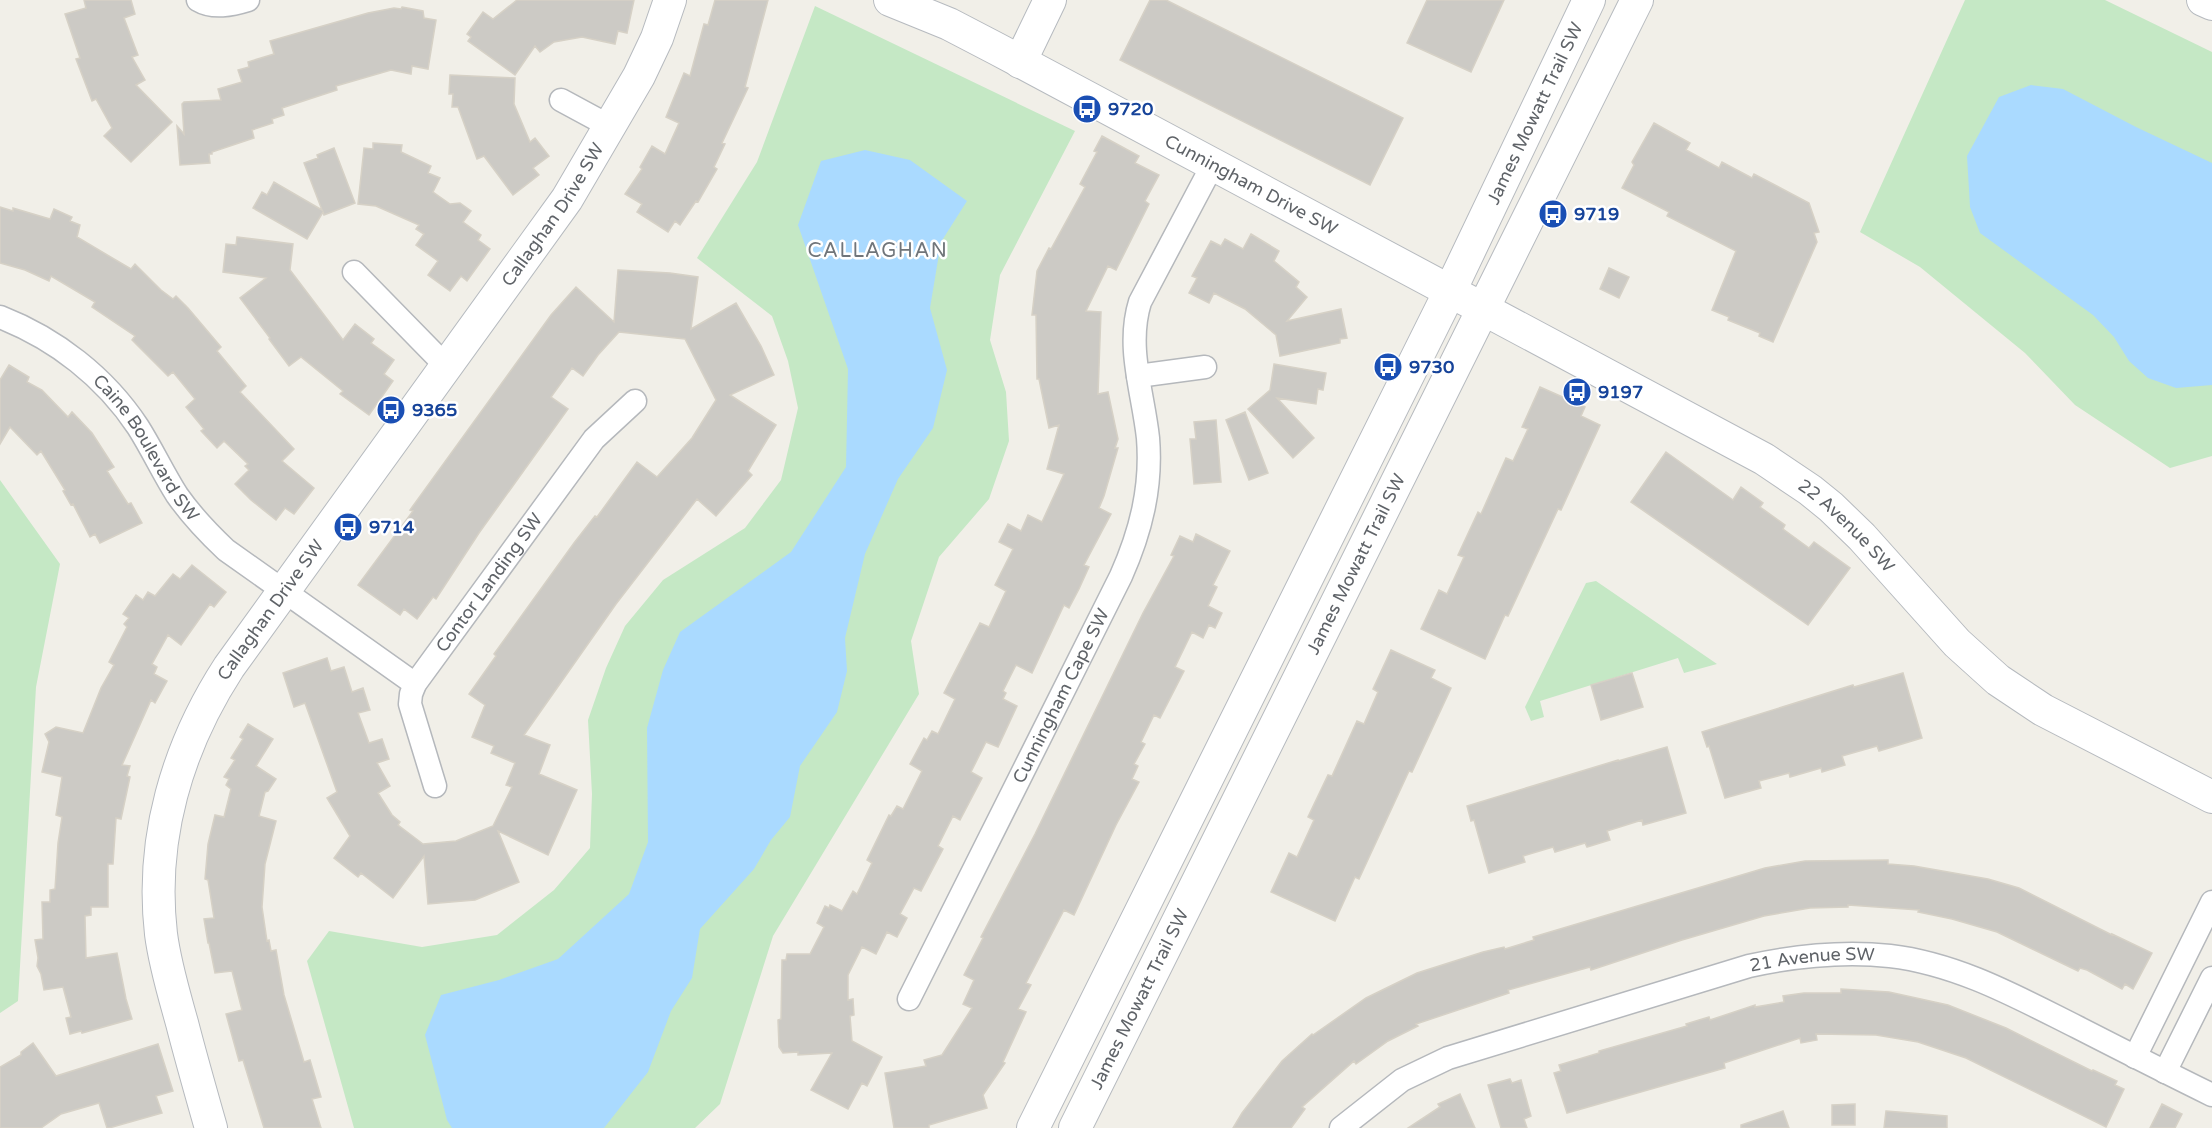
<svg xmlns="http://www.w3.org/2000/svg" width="2212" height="1128" font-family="'Varela Round',sans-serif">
<rect width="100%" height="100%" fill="#f1efe8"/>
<!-- green -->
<path fill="#c5e8c5" d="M1965,0H2105L2212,52V456L2170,468L2075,405L2025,353L1920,267L1860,232Z
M815,6L1075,131L1000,275L990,340L1006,392L1009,441L989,499L939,557L911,641L919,694L773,936L720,1104L695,1128H354L307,961L329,931L422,947L497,935L554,890L590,848L592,794L588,720L606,668L625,626L663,580L745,528L781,480L798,408L788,361L772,316L697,258L757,162Z
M0,480L60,564L36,687L18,1001L0,1013Z
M1596,581L1717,664L1684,673L1678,658L1540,701L1544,717L1531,721L1525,707L1586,583Z"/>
<!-- water -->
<path fill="#aadaff" d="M2031,85L2063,89L2136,127L2212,163V385L2176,388L2148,378L2129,361L2114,337L2093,315L1980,233L1970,207L1967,156L1999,97Z
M865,150L910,160L967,201L941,242L930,308L947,370L933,428L898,479L865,554L845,638L847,671L837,712L800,766L790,817L771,840L754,869L700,929L692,978L671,1011L648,1072L604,1128H452L447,1120L425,1035L441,995L499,980L558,959L629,894L648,842L647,728L663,670L680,632L791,552L846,467L848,369L798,225L821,161Z"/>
<!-- building -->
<path fill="#cccac5" stroke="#d6d1c6" stroke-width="1.5" d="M84,0H131L135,14L124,18L138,55L132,57L145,80L136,85L172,122L131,162L104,136L112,128L96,99L92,101L76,59L80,58L65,14L86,8Z
M517,0H634L627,33L618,31L615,44L582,37L554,42L540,52L535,46L515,75L468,41L471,37L467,34L483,12L493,19Z
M715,0H768L745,87L748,88L722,143L725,144L714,167L717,169L698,202L696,201L680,225L675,221L668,232L637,212L642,204L625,194L642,169L640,167L652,146L665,154L679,123L666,117L684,73L690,76L704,24L708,25Z
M1150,0H1166L1403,118L1370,185L1120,60Z
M1427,0H1504L1471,72L1407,43Z
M402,7L423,11L424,18L436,20L428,69L412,66L411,74L391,70L336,86L337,90L282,108L284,115L272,119L273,123L252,130L254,138L212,152V154H209L210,163L180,165L177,126L184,134L182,104L184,102L221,100L218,89L242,82L238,70L249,67L248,62L274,54L270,41L368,13L394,8L401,9Z
M450,75L515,78L514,104L530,142L535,138L549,156L533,168L539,175L513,195L484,156L477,159L458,107H452L453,94H449Z
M1654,123L1690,143L1686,150L1719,168L1722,162L1752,178L1754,174L1809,203L1819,232L1814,233L1817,242L1773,342L1759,336L1760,333L1728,320L1729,317L1712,310L1736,251L1667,216L1669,212L1622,188L1634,165L1632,162Z
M1102,136L1139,156L1135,163L1159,175L1145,201L1149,204L1116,270L1108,266L1086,311L1101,312L1098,394L1108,392L1118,439L1115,448H1118L1104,496L1099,508L1111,514L1084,565L1089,567L1079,589L1069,608L1064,605L1032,673L1016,665L1003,691L1006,693L1003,699L1017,706L998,747L986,742L971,772L982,778L960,820L953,816L938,846L943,849L921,891L914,888L900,914L907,918L897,937L887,932L876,954L862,947L848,975V1000L853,999L854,1015L850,1016L852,1041L882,1057L867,1086L862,1083L848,1109L811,1090L832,1053L798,1055V1052L783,1053L779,1047L778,1020L781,1019L782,960H786L787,954H810L824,927L817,923L825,906L829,908L830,905L842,911L853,891L857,894L872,863L867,860L889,815L891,816L897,806L903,809L922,771L910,764L924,738L927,740L932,731L938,734L955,699L944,693L980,623L989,627L1006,591L995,585L1013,549L999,542L1008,524L1021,531L1028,515L1042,522L1064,474L1047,469L1059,425L1049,428L1039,379H1037L1036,315H1032L1037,271L1049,248L1051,249L1085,187L1080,184L1097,152L1094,151Z
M373,143L402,145L401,152L431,166L428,173L440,178L433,192L450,204L460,203L471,211L463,222L481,235L478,240L490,249L467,281L461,276L450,291L428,275L438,261L416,245L424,234L416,229L419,225L376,206L358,204L364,148L373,149Z
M334,148L355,203L324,215L323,212L307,239L253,208L262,192L267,195L274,182L322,210L304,163L318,158L317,155Z
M0,207L13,211V208L50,219L54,209L72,217L70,221L80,225L77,237L131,269L135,264L161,290L173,299L176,296L188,308L221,347L217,351L246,386L240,392L294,449L282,461L314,488L294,514L285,508L276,520L251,500L235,484L249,470L245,466L248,464L224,441L217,448L201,431L204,429L186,407L195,399L173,372L168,376L132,340L135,336L92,307L95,302L51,276L49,281L25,270L0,263Z
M1251,234L1279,251L1274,261L1299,282L1296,287L1307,297L1287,321L1341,309L1347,338L1340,339V343L1280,356L1276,335L1245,309L1214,293L1209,303L1189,293L1197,278L1192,276L1211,241L1221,246L1225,239L1243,249Z
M237,237L293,244L290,270L343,340L355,324L374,339L371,343L394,360L384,374L393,381L369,415L340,394L343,391L301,357L289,366L269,339L270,338L240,298L266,278L223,272L226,244L236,245Z
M1609,268L1629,277L1619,298L1600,289Z
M618,270L670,273L698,277L691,329L736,303L761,346L774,375L730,395L776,425L748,471L752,475L716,516L697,499L616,604L524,735L550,745L539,774L577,790L548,855L498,831L519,882L475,900L428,904L424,856L393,898L361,873L358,877L334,858L350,836L327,798L337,792L305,703L294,707L283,673L327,658L331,671L344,667L352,692L363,688L370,710L358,713L369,743L382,739L389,759L377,763L390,786L378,793L392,815L400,822L398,825L423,844L456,841L493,826L512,787L506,785L515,763L491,753L494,746L472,737L485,705L469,694L496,656L494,654L574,543L595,516L597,517L637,462L657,477L692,438L716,400L685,339L619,332L598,355L583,376L572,368L551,397L568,409L479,533L436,599L433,597L417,619L404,609L400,615L358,585L413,511L410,510L551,315L576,287L614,322Z
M1274,364L1326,373L1323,390L1318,389L1316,404L1277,398L1314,438L1293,458L1248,409L1270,390Z
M9,365L29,377L27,382L42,390L68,417L72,412L92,433L114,467L107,471L128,504L131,503L142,523L100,543L95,534L90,537L73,504L71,505L63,491L65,490L41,451L37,455L10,427L0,444V380Z
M1540,387L1585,407L1581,416L1600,425L1561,510L1558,509L1508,616L1505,615L1485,659L1421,629L1439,590L1447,594L1464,557L1458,555L1478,512L1481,514L1506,458L1513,461L1528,429L1522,427Z
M1245,412L1268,473L1249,480L1226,420Z
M1216,420L1221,482L1194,484L1190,439H1196L1194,422Z
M1666,452L1733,500L1741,487L1763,503L1760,507L1785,525L1783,529L1809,548L1814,542L1850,568L1808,625L1631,502Z
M1196,534L1230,551L1213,585L1217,587L1208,606L1222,613L1215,628L1209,625L1203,638L1192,632L1175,667L1184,671L1160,718L1154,715L1141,742L1145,744L1134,764L1138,766L1132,779L1139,782L1116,825L1074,915L1064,910L1026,983L1031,985L1018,1009L1026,1012L1003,1062L1005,1063L983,1095L987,1108L929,1125V1128H894L885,1073L926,1066L924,1060L942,1055L972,1008L963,1004L974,980L964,975L983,938L981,937L1035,834L1143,613L1174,556L1171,555L1180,536L1193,542Z
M192,565L226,592L214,607L210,604L181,645L168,635L152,664L157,667L154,674L167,681L155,703L151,700L122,765L130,766L127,776L130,777L121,819L116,818L113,864H108V907H91V915L85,916L86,958L117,953L126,999L132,1019L82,1033L81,1031L70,1034L66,1018L71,1017L63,987L44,990L41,974L37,966L38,958L35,940L43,939L42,902H50V890L55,889L58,843L62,817L56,815L62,777L42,772L49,742L45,734L56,727L83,733L101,688L114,665L109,662L127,627L124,624L129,618L123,614L136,595L143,600L148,592L155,596L173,574L180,579Z
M1391,650L1435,670L1431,678L1451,688L1412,772L1409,771L1359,879L1355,877L1335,921L1271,892L1289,853L1297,857L1314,820L1308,817L1328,775L1332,776L1357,721L1364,724L1378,692L1373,689Z
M1632,673L1643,707L1601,720L1591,685Z
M1903,673L1922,738L1879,751L1877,746L1842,756L1845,765L1822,772L1821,768L1790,777L1789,773L1759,781L1761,788L1725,798L1709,746L1707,747L1702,732L1853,685L1854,687Z
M248,724L273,739L256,766L276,779L268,791L265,792L259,816L276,821L265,864L262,907L267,941L269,940L271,951L276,950L284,995L304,1062L310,1060L321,1097L312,1099L321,1128H264L243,1060L239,1061L226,1014L242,1010L232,971L215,973L209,943H208L204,919L214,918L208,880L205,879L208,844L215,815L224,817L231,789L226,785L229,779L224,777L235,760L231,758L243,739L240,737Z
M1667,747L1686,813L1643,825L1642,820L1607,831L1610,840L1587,847L1585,843L1555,852L1553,847L1523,856L1525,862L1489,873L1474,820L1471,821L1467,806L1618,760V761Z
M1888,860V864L1914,866L1988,879L2019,888L2112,935V934L2152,953L2133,989L2125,984L2122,989L2087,970L2080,968L2078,971L1997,932L1952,919L1918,912L1919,910L1848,905V907L1810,908L1764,916L1682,940L1591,970L1590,967L1508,990L1509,993L1416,1024L1418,1026L1388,1041L1356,1064L1354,1061L1302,1107L1305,1109L1291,1128H1233L1242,1113L1282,1061L1312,1034L1313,1035L1366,998L1417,973L1483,952L1504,947L1505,949L1534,940L1533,937L1765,868L1805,861Z
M1841,989L1889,992L1948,1005L2006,1028L2092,1071L2093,1070L2117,1081L2115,1085L2124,1089L2106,1127L1966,1058L1918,1042L1876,1035L1816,1034L1817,1040L1801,1043L1800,1038L1724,1063L1725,1068L1567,1113L1554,1073L1561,1071L1559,1065L1599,1053V1051L1687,1026L1686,1024L1709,1017L1710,1020L1755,1005V1007L1784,1002L1783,996L1804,993H1841Z
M33,1043L56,1076L158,1044L173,1091L156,1096L162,1113L109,1128H107L99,1103L61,1114L41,1128H0V1067L21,1055V1052Z
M1510,1079L1512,1083L1521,1080L1531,1116L1524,1119L1527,1128H1501L1488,1085Z
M1460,1094L1475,1128H1408L1440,1107L1438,1104Z
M1855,1104V1125H1832V1105Z
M2162,1104L2182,1114L2175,1128H2150Z
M1783,1111L1789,1128H1741V1125Z
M1886,1111L1947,1116V1128H1884Z"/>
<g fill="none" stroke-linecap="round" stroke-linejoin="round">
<!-- street casing -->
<g stroke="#b5b8bc" stroke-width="25">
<g id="street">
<path d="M198,0C213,9 232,5 248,0"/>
<path d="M561,100L611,127"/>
<path d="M354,272L446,366"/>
<path id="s1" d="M0,317C56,339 105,377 138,427C152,449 163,473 177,495C191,515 208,533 226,550L415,684"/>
<path d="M1138,376L1205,367"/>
<path id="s2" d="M435,786L410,704L411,694L415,684L594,439L635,401"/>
<path id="s3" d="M909,999L1121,576C1141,531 1152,487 1148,438C1143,392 1126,347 1140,302L1212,166"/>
<path d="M2135,1057L2212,902"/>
<path d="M2165,1072L2212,978"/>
<path id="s4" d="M1341,1128L1402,1080L1448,1058L1749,966C1795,956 1843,951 1890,956C1958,964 2017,997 2077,1027C2122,1050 2167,1073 2212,1095"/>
</g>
</g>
<!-- secondary casing -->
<g stroke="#b6babf" stroke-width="34">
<g id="secondary">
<path id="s5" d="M890,0L949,24L997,49L1764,459L1810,490L1831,507L1862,537L1957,643L1998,680L2043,710L2212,797"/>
<path d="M2203,0L2212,4"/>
<path d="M1020,62L1050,0"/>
<path id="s6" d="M211,1128C201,1093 191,1058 182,1023C174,994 165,965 161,934C150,839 177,747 229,667L567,199L639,76L657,38L670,0"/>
<path id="s7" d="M1033,1128L1450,291L1589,0"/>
<path id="s8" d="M1075,1128L1637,0"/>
</g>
</g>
<!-- street -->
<use href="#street" stroke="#fff" stroke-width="22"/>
<!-- secondary -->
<use href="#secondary" stroke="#fff" stroke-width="32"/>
</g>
<!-- icons -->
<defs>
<g id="bus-disc" transform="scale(1.5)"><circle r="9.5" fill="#1a4fb4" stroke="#fff"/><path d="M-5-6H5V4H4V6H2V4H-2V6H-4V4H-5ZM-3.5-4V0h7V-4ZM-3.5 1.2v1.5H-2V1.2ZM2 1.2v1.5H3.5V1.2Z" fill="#fff"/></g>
</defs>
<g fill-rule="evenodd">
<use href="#bus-disc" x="1087" y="109"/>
<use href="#bus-disc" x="1553" y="214"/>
<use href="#bus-disc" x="1388" y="367"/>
<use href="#bus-disc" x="1577" y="392"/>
<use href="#bus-disc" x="391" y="410"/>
<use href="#bus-disc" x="348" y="527"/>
</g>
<g text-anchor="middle" stroke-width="5" stroke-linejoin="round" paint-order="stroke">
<!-- transit labels -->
<g font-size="18" font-weight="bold" fill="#164399" stroke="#fff" text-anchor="start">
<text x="1108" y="115">9720</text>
<text x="1574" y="220">9719</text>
<text x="1409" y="373">9730</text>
<text x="1598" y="398">9197</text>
<text x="412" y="416">9365</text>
<text x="369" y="533">9714</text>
</g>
<!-- street labels -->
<g font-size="18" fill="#5f6368" stroke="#fff">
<text dy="6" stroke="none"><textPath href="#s7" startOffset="1132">James Mowatt Trail SW</textPath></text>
<text dy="6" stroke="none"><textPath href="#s5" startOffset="406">Cunningham Drive SW</textPath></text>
<text dy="6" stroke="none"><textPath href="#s6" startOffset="1038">Callaghan Drive SW</textPath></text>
<text dy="6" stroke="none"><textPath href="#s1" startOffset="201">Caine Boulevard SW</textPath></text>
<text dy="6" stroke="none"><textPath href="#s5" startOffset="1094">22 Avenue SW</textPath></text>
<text dy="6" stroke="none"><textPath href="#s8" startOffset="630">James Mowatt Trail SW</textPath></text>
<text dy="6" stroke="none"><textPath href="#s2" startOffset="232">Contor Landing SW</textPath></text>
<text dy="6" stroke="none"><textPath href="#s6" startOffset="552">Callaghan Drive SW</textPath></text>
<text dy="6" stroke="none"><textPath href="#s3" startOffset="339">Cunningham Cape SW</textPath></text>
<text dy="6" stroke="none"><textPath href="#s4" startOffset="507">21 Avenue SW</textPath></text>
<text dy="6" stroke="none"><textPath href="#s8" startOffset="144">James Mowatt Trail SW</textPath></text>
</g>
<!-- neighbourhood labels -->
<g font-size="20" letter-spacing="1.5" fill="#70757a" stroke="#fff">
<text x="878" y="257">CALLAGHAN</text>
</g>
</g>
</svg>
